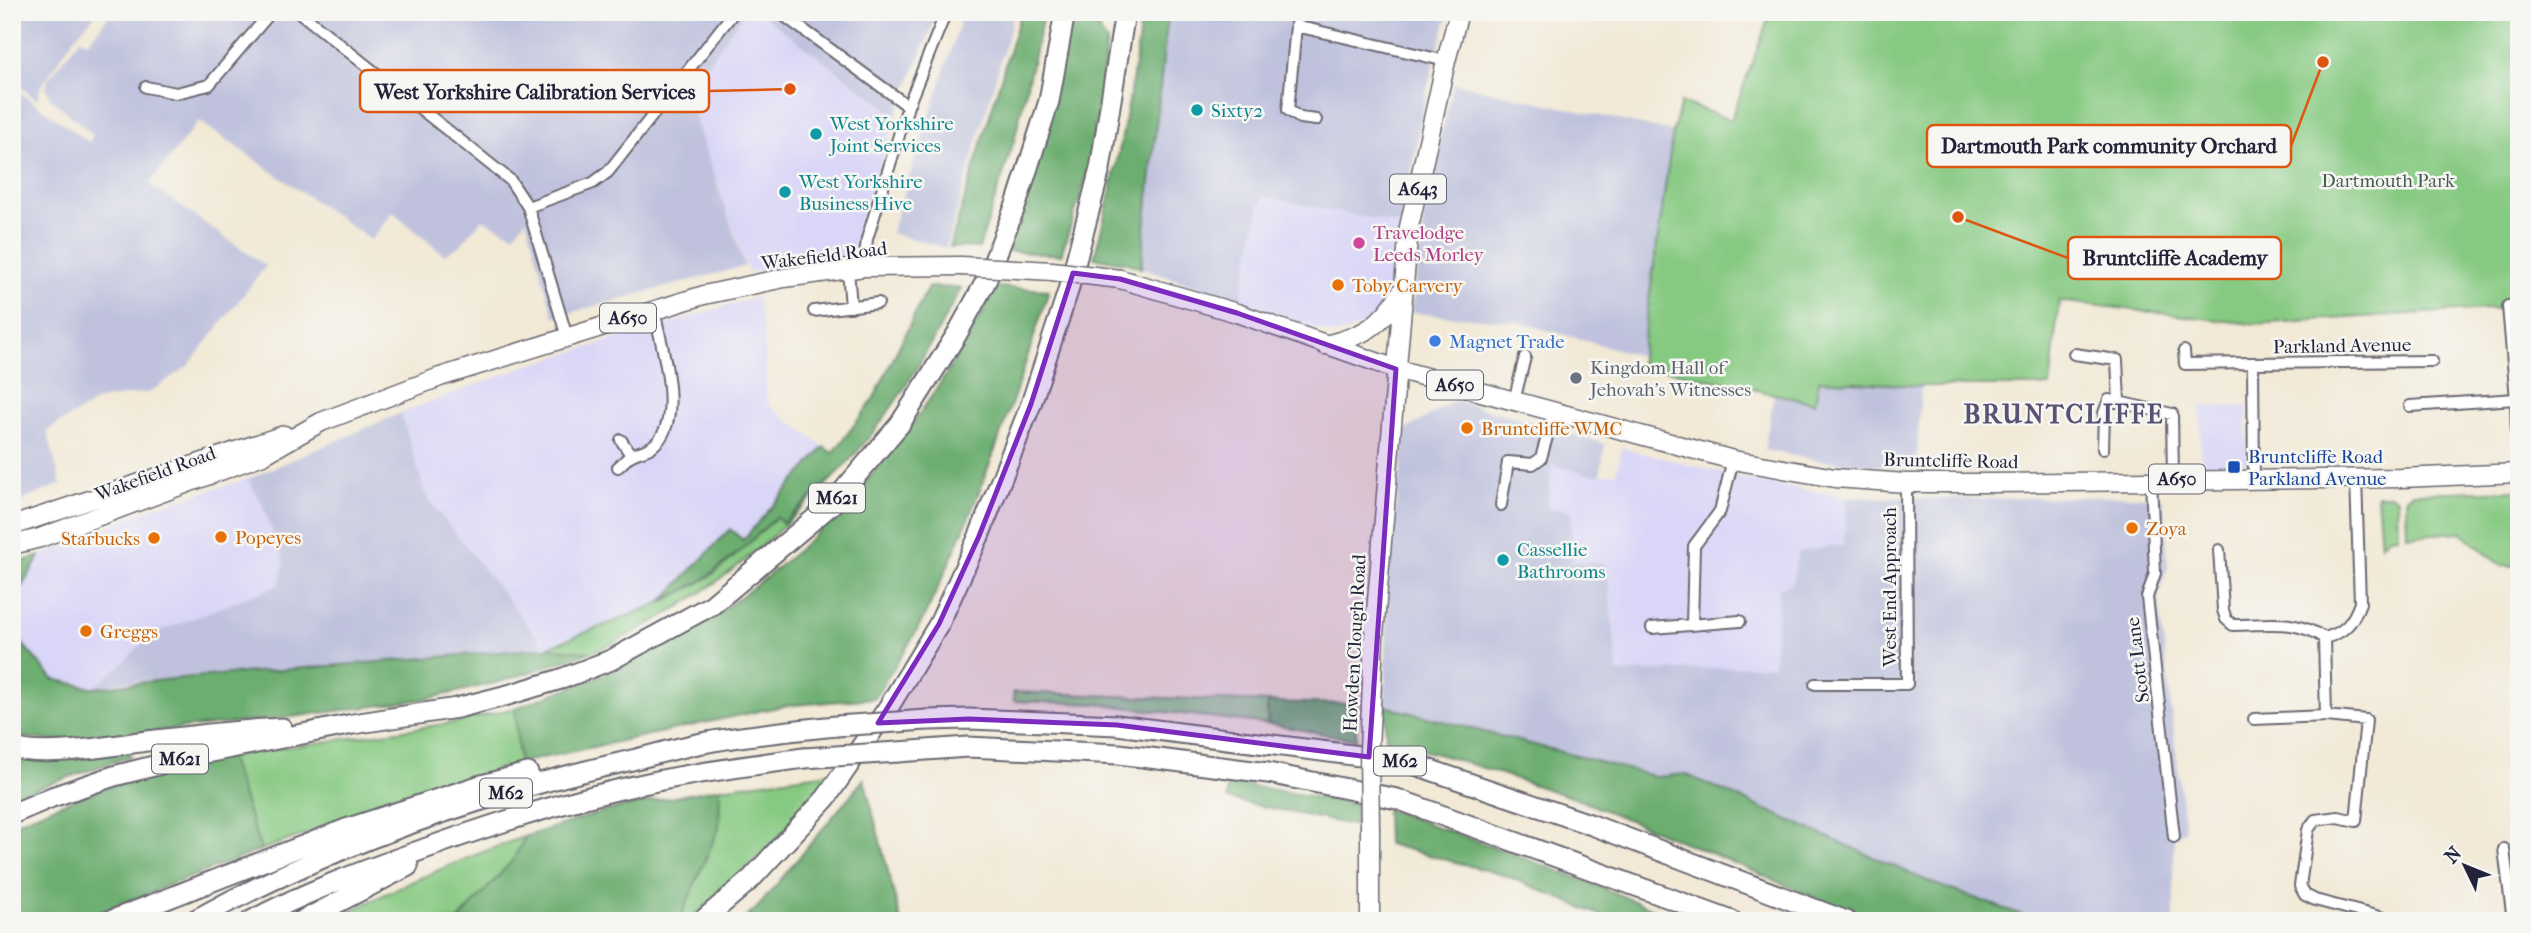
<svg xmlns="http://www.w3.org/2000/svg" width="2531" height="933" font-family="'IM FELL French Canon',serif">
<rect width="100%" height="100%" fill="#f6f6f2"/>
<filter id="ink" filterUnits="userSpaceOnUse"><feTurbulence type="fractalNoise" baseFrequency=".0143" numOctaves="2"/><feDisplacementMap in="SourceGraphic" scale="14" xChannelSelector="R" yChannelSelector="G"/><feConvolveMatrix kernelMatrix="1 2 1 2 8 2 1 2 1" color-interpolation-filters="sRGB"/></filter>
<filter id="wash" filterUnits="userSpaceOnUse"><feTurbulence type="fractalNoise" baseFrequency=".00686" numOctaves="4" result="noise"/><feDisplacementMap in="SourceGraphic" scale="28" xChannelSelector="R" yChannelSelector="G"/><feGaussianBlur stdDeviation="1.57" result="paint"/><feColorMatrix in="noise" values="0 0 0 0 0 0 0 0 0 0 0 0 0 0 0 0 0 1.4 0 .05"/><feComposite in="paint" operator="in"/></filter>
<g filter="url(#wash)">
<rect width="100%" height="100%" fill="#f2e9d6"/>
<!-- built -->
<path fill="#dad6f7" d="M745,12H758L896,115L851,262L748,272L694,115L680,103Z
M1276,126L1401,225L1392,284L1383,308L1372,320L1346,332L1334,334L1324,331L1240,301Z
M757,297L765,341L767,404L824,447L743,540L730,530L661,602L546,648L426,496L401,413L529,365Z
M2200,406H2247V463L2201,464Z
M1622,448L1758,482L1847,497L1844,544L1798,552L1792,583L1779,588L1775,666L1618,673L1606,564L1572,562L1571,510L1547,508L1551,464L1592,475L1616,473Z
M251,478L284,563L280,586L226,607L121,665L93,688L64,683L53,679L12,632V603L40,556L151,508Z"/>
<!-- industrial -->
<path fill="#c0c2dd" d="M12,12H98L73,39L41,87L37,100L12,80Z
M112,12H745L680,103L694,115L745,266L554,317L526,219L514,235L482,219L460,246L444,255L393,212L371,240L199,121L149,184L266,266L188,366L150,392L98,400L47,431L61,484L12,505V87L89,142L93,135L50,98L46,88L48,79L80,39L88,42Z
M758,12H938L896,115Z
M947,12H1015L946,248L891,233L960,23Z
M1168,12H1449L1427,88L1401,225L1262,196L1240,301L1141,268Z
M1454,83L1673,132L1641,356L1518,322L1411,313L1427,193Z
M1819,380L1921,386L1916,469L1816,460L1764,450L1774,395L1815,402Z
M1455,400L1605,444L1600,475H1592L1552,465L1547,508L1571,510L1572,562L1606,563L1618,673L1774,665L1779,588L1792,583L1798,552L1844,544L1847,497L1972,499L2132,496L2163,499L2168,567L2158,594L2185,830L2174,837V921H2039L1932,883L1685,774L1657,777L1385,706L1388,572L1406,430Z
M401,413L426,496L546,648L116,683L93,688L121,665L150,635L279,585L284,563L261,502L248,479Z"/>
<!-- green -->
<path fill="#86c981" stroke="#54765e" stroke-width="2" d="M1771,12H2519V307L2252,324L2059,301L2050,386H1921L1819,380L1815,403L1640,364L1673,132L1681,102L1731,120Z
M846,464C784,529 727,583 647,625C630,634 612,645 594,651C580,655 560,649 546,648C597,627 651,610 699,583C728,566 752,539 777,517L783,523Z
M2519,490V566L2500,565L2460,532L2407,536L2406,499L2412,493Z
M2377,495H2391L2397,499L2398,536L2389,537L2381,545Z
M1013,692L1267,702L1268,724L1098,704L1014,701Z
M515,708L519,763L431,790L261,850L229,756L458,722Z
M836,772C791,827 742,877 687,921H679L719,827L720,788Z
M526,836L513,860L458,921H332C395,887 459,860 526,836Z"/>
<!-- forest -->
<path fill="#6cad6f" stroke="#476855" stroke-width="2" d="M1021,12H1044L1014,141L979,248L950,247Z
M1072,12L1090,15L1107,42L1090,167L1061,255L1007,251Z
M1142,12H1168L1141,268L1128,263L1094,258C1115,178 1132,95 1142,12Z
M928,287L961,288C928,350 895,412 846,464C826,485 804,504 783,523L776,517L738,553L701,581L661,602L730,529L743,540L824,447L833,453L873,400Z
M995,287L1049,290C1014,401 976,511 925,615C911,644 891,670 875,698L783,706L519,763L515,708C549,695 585,683 618,668C786,593 915,449 995,287Z
M40,556L12,603V564Z
M12,632L53,679L93,688L182,678L546,648L591,652L499,682L427,699L284,718L54,741L12,736Z
M1267,702L1357,704L1356,740L1268,724Z
M1385,706L1657,777L1685,774L1932,883L2039,921H1869L1713,854L1577,799L1452,758L1386,741Z
M130,752L131,756L40,787L12,799V755Z
M229,756L261,850L77,921H12V824L68,801L137,778Z
M864,779L901,921H742L758,907Z
M1227,782L1356,804V826L1227,799Z
M720,788L719,827L679,921H458L513,860L526,836L612,809Z
M1386,809C1485,844 1585,878 1681,921H1614L1507,876L1387,844Z"/>
</g>
<g filter="url(#ink)">
<g fill="none" stroke-linecap="round" stroke-linejoin="round">
<!-- minor casing -->
<g stroke="#6b6871" stroke-width="14">
<path id="minor" d="M299,12L510,180L528,207L567,337
M779,12L908,106
M1297,12L1296,26L1446,61
M1296,26L1288,110L1300,118L1316,120
M146,87L176,93L209,85L271,12
M528,207L593,183L608,172L734,12
M864,267L867,239L908,106L946,12
M848,269L851,307
M2508,306L2516,399L2518,473
M814,311L878,303
M2184,351L2185,364L2253,363L2254,480
M2074,354L2117,360L2119,401
M2253,363L2432,361
M1514,401L1525,357
M2410,406L2516,399
M621,440L631,455
M2103,449L2104,413L2109,400L2172,414L2173,479
M618,467C622,464 626,459 630,456C641,449 647,453 658,441C683,413 661,344 654,310
M2151,479L2155,573L2147,597L2174,837
M1501,505L1508,462L1533,464L1541,458L1554,412
M2219,550L2223,610L2226,619L2233,625C2268,625 2294,618 2324,638
M1692,625L1694,546L1720,511L1733,460
M1652,628L1740,621
M2324,638C2345,633 2353,622 2360,603L2356,478
M2324,638L2326,716
M1815,684H1907L1906,483
M2254,719L2326,716L2366,720L2356,821L2338,817L2315,820L2308,830L2300,886L2305,895L2315,900L2395,921
M2504,849L2513,921"/>
</g>
<!-- primary casing -->
<g stroke="#6b6871" stroke-width="21">
<path id="primary" d="M1120,279L1237,313L1396,369L1733,460L1835,478L1906,483H1993L2401,478L2519,473
M1325,345C1364,336 1381,326 1402,291
M12,526L284,435
M12,545L40,538L263,455L321,422L440,377L704,295L784,278L864,267L961,266
M1371,706L1374,635L1409,227L1446,61L1459,12
M1370,921V830"/>
</g>
<!-- motorway casing -->
<g stroke="#6b6871" stroke-width="23">
<path id="motorway" d="M927,720L969,719L1117,725L1407,762L1592,825L1846,921
M12,747C40,759 116,745 147,741C192,736 237,730 282,728
M898,752L968,747L1119,754L1268,773L1397,799L1732,921
M12,814L52,797L114,776L201,754L353,724L457,708L508,695L561,679L611,660L712,605L832,504L900,424L957,334L986,281L1017,202L1049,101L1065,12
M110,921L346,829L478,786L528,773
M193,921C328,846 482,794 632,760C661,753 690,744 720,740C758,734 798,730 836,726
M251,921C303,893 357,873 413,853C492,824 574,798 657,781C706,771 755,765 804,758
M302,921L408,866
M702,921L751,879L826,798L888,708L939,624L979,536L1031,404L1068,291L1100,169L1125,12"/>
</g>
<!-- minor -->
<use href="#minor" stroke="#fff" stroke-width="10"/>
<!-- primary -->
<use href="#primary" stroke="#fff" stroke-width="18"/>
<!-- motorway -->
<use href="#motorway" stroke="#fff" stroke-width="19"/>
<!-- primary-bridge casing -->
<g stroke="#6b6871" stroke-width="21" stroke-linecap="butt">
<path id="primary-bridge" d="M961,266L1052,271L1120,279
M1370,830L1369,750L1371,706"/>
</g>
<!-- motorway-bridge casing -->
<g stroke="#6b6871" stroke-width="23" stroke-linecap="butt">
<path id="motorway-bridge" d="M836,726L927,720
M804,758L898,752"/>
</g>
<!-- primary-bridge -->
<use href="#primary-bridge" stroke="#fff" stroke-width="18"/>
<!-- motorway-bridge -->
<use href="#motorway-bridge" stroke="#fff" stroke-width="19"/>
</g>
</g>
<!-- marked area -->
<path fill="#7b2cbf" fill-opacity="0.2" stroke="#7b2cbf" stroke-width="5" stroke-linejoin="round" d="M1073,273L1120,279L1237,313L1396,369L1369,757L1117,725L969,719L878,723L939,624L979,536L1031,404Z"/>
<!-- markers -->
<g fill="#0f9aa8" stroke="#f6f6f2" stroke-width="2.5">
<circle cx="1197" cy="110" r="7"/>
<circle cx="816" cy="134" r="7"/>
<circle cx="785" cy="192" r="7"/>
<circle cx="1503" cy="560" r="7"/>
</g>
<circle fill="#d1479c" stroke="#f6f6f2" stroke-width="2.5" cx="1359" cy="243" r="7"/>
<g fill="#e8710a" stroke="#f6f6f2" stroke-width="2.5">
<circle cx="1338" cy="285" r="7"/>
<circle cx="1467" cy="428" r="7"/>
<circle cx="2132" cy="528" r="7"/>
<circle cx="221" cy="537" r="7"/>
<circle cx="154" cy="538" r="7"/>
<circle cx="86" cy="631" r="7"/>
</g>
<circle fill="#3f7fe0" stroke="#f6f6f2" stroke-width="2.5" cx="1435" cy="341" r="7"/>
<circle fill="#6b7280" stroke="#f6f6f2" stroke-width="2.5" cx="1576" cy="378" r="7"/>
<rect fill="#1a4fb4" stroke="#f6f6f2" stroke-width="2.5" x="2227" y="460" width="14" height="14" rx="3.5"/>
<g text-anchor="middle" stroke-width="5" stroke-linejoin="round" paint-order="stroke">
<!-- shield labels -->
<g fill="#f6f6f2" stroke="#626272" stroke-width="2">
<rect x="1390" y="174.5" width="56" height="29" rx="5"/>
<rect x="600" y="303.5" width="56" height="29" rx="5"/>
<rect x="1427" y="370.5" width="56" height="29" rx="5"/>
<rect x="2149" y="464.5" width="56" height="29" rx="5"/>
<rect x="809" y="483.5" width="56" height="29" rx="5"/>
<rect x="152" y="744.5" width="56" height="29" rx="5"/>
<rect x="1374" y="746.5" width="52" height="29" rx="5"/>
<rect x="480" y="778.5" width="52" height="29" rx="5"/>
</g>
<g font-size="18" font-weight="bold" fill="#22223b">
<text x="1418" y="195">A643</text>
<text x="628" y="324">A650</text>
<text x="1455" y="391">A650</text>
<text x="2177" y="485">A650</text>
<text x="837" y="504">M621</text>
<text x="180" y="765">M621</text>
<text x="1400" y="767">M62</text>
<text x="506" y="799">M62</text>
</g>
<!-- culture labels -->
<g font-size="19" fill="#0d838f" stroke="#f6f6f2" text-anchor="start">
<text x="1211" y="117">Sixty2</text>
<text x="830" y="130">West Yorkshire<tspan x="830" dy="22">Joint Services</tspan></text>
<text x="799" y="188">West Yorkshire<tspan x="799" dy="22">Business Hive</tspan></text>
<text x="1517" y="556">Cassellie<tspan x="1517" dy="22">Bathrooms</tspan></text>
</g>
<!-- park labels -->
<g font-size="19" fill="#455c54" stroke="#f6f6f2">
<text x="2388" y="187">Dartmouth Park</text>
</g>
<!-- hotel labels -->
<g font-size="19" fill="#b23c85" stroke="#f6f6f2" text-anchor="start">
<text x="1373" y="239">Travelodge<tspan x="1373" dy="22">Leeds Morley</tspan></text>
</g>
<!-- street labels -->
<g font-size="19" fill="#22223b" stroke="#f6f6f2">
<text transform="translate(824 255) rotate(-7)" y="7">Wakefield Road</text>
<text transform="translate(2342 345) rotate(-1)" y="7">Parkland Avenue</text>
<text transform="translate(1951 460) rotate(1)" y="7">Bruntcliffe Road</text>
<text transform="translate(155 473) rotate(-20)" y="7">Wakefield Road</text>
<text transform="translate(1889 587) rotate(-90)" y="7">West End Approach</text>
<text transform="translate(1354 643) rotate(-87)" y="7">Howden Clough Road</text>
<text transform="translate(2137 660) rotate(-97)" y="7">Scott Lane</text>
</g>
<!-- food labels -->
<g font-size="19" fill="#c56008" stroke="#f6f6f2" text-anchor="start">
<text x="1352" y="292">Toby Carvery</text>
<text x="1481" y="435">Bruntcliffe WMC</text>
<text x="2146" y="535">Zoya</text>
<text x="235" y="544">Popeyes</text>
<text x="140" y="545" text-anchor="end">Starbucks</text>
<text x="100" y="638">Greggs</text>
</g>
<!-- shop labels -->
<g font-size="19" fill="#366cbe" stroke="#f6f6f2" text-anchor="start">
<text x="1449" y="348">Magnet Trade</text>
</g>
<!-- worship labels -->
<g font-size="19" fill="#5b616d" stroke="#f6f6f2" text-anchor="start">
<text x="1590" y="374">Kingdom Hall of<tspan x="1590" dy="22">Jehovah's Witnesses</tspan></text>
</g>
<!-- transit labels -->
<g font-size="19" fill="#164399" stroke="#f6f6f2" text-anchor="start">
<text x="2248" y="463">Bruntcliffe Road<tspan x="2248" dy="22">Parkland Avenue</tspan></text>
</g>
<!-- district labels -->
<g font-size="26" font-weight="bold" letter-spacing="2" fill="#595275" stroke="#f6f6f2">
<text x="2064" y="423">BRUNTCLIFFE</text>
</g>
</g>
<!-- callouts -->
<path fill="none" stroke="#de560e" stroke-width="2.5" d="M790 89L709 91M2323 62L2291 146M1958 217L2068 258"/>
<g fill="#de560e" stroke="#f6f6f2" stroke-width="2.5">
<circle cx="790" cy="89" r="7"/>
<circle cx="2323" cy="62" r="7"/>
<circle cx="1958" cy="217" r="7"/>
</g>
<g fill="#f6f6f2" stroke="#de560e" stroke-width="2.5">
<rect x="360" y="70" width="349" height="42" rx="7"/>
<rect x="1927" y="125" width="364" height="42" rx="7"/>
<rect x="2068" y="237" width="213" height="42" rx="7"/>
</g>
<g font-size="21" text-anchor="middle" font-weight="bold" fill="#22223b">
<text x="535" y="99">West Yorkshire Calibration Services</text>
<text x="2109" y="153">Dartmouth Park community Orchard</text>
<text x="2175" y="265">Bruntcliffe Academy</text>
</g>
<!-- margin -->
<rect width="2531" height="933" fill="none" stroke="#f6f6f2" stroke-width="42"/>
<!-- north arrow -->
<g transform="translate(2465 866) rotate(313)" stroke="#f6f6f2" stroke-width="5" paint-order="stroke">
<path d="M0-5L12 26L0 18L-12 26Z" fill="#22223b"/>
<text y="-10" font-size="19" font-weight="bold" text-anchor="middle" fill="#22223b">N</text>
</g>
</svg>
